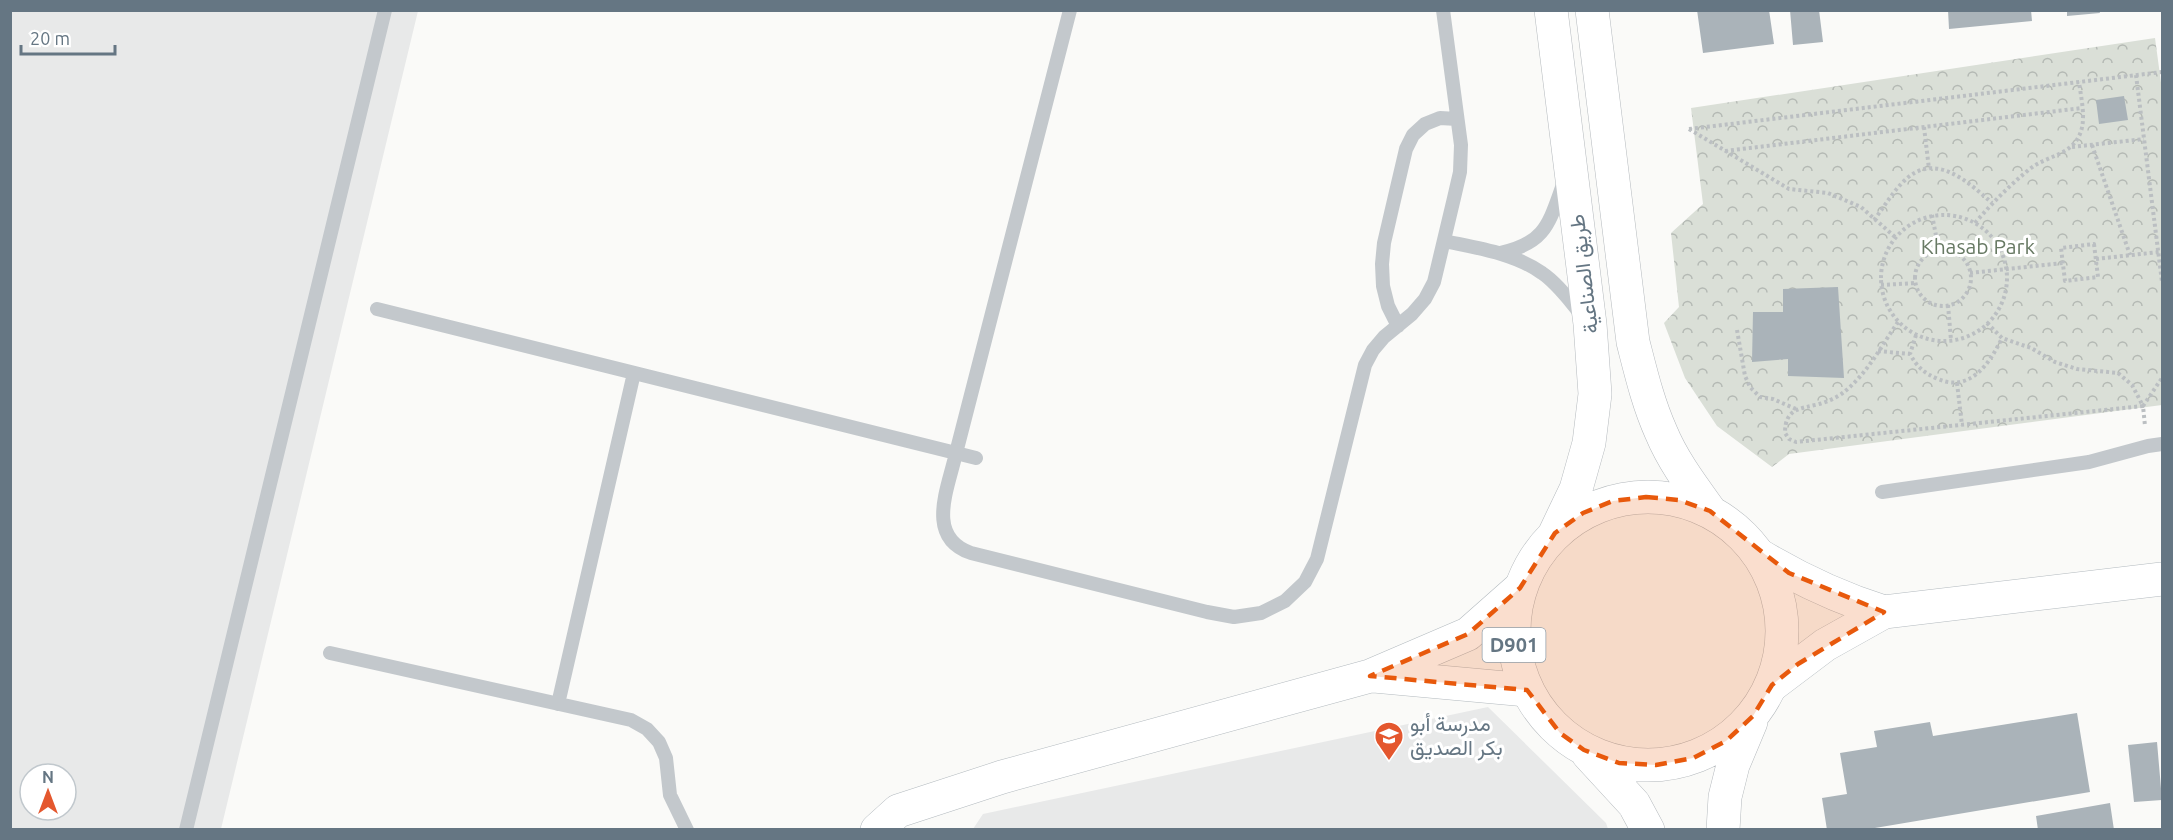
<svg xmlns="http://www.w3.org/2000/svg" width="2173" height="840" font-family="Ubuntu,Vazirmatn,sans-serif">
<defs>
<pattern id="park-crowns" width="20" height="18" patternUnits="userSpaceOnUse" patternTransform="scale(1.5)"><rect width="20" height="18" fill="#dadfd7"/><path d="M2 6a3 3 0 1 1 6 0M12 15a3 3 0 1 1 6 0" fill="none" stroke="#b4b9b4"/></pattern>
</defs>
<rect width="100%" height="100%" fill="#fafaf8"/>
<!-- built -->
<path fill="#e8e9e9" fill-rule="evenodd" d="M10,11H418L221,829H11ZM30,774H66V810H30Z
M1488,707L1606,823L1608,829H973L983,814Z"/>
<!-- park -->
<path fill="url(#park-crowns)" d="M2155,38L2162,90V405L1789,454L1772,467L1717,426L1685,378L1664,323L1679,307L1671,233L1703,204L1691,108Z"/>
<!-- building -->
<path fill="#aab3b9" d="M1697,10H1769L1774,44L1703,53Z
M1790,10H1819L1823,42L1793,45Z
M1948,10H2031L2032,21L1949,29Z
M2067,10H2099L2100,13L2067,16Z
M2124,96L2128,120L2099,124L2096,100Z
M1838,287L1844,378L1788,376V359L1752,362L1753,312H1783V289Z
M2077,713L2090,792L1863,830H1827L1822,798L1847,794L1840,753L1877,747L1874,731L1930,722L1933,736Z
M2157,742L2162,800L2134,802L2128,745Z
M2110,803L2114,830H2038L2036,816Z"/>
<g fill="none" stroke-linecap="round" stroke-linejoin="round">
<!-- secondary casing -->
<g stroke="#b3babf" stroke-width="34">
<path id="secondary" d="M1759,555C1799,579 1839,598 1884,612
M1374,676L1527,690
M1772,685L1825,645L1884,612L2162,579
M877,830L898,811L1002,777L1370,676L1468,634L1520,588"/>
</g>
<!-- highway casing -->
<g stroke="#b4b9bd" stroke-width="34">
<path id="highway" d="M1551,10L1590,324L1595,394L1589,443L1576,489L1555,533
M1592,10L1633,342C1641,373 1648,403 1661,432C1673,461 1692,486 1710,511
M1514 631a134 134 0 1 1 268 0a134 134 0 1 1-268 0Z
M1588,754L1634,804L1648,830
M1723,830L1725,797L1733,765L1751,722"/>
</g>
<!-- path -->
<path stroke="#bbbfc2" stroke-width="4" stroke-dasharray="3 3" stroke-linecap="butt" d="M2136,75L2162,282
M1924,127L1929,169
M1689,129L2162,72
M1689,129L1789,189L1828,193L1861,207L1895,237
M2092,145L2130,255
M2072,147L2144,139
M1725,151L2082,108
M1881 278a63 63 0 1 1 126 0a63 63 0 1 1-126 0Z
M1932,215L1939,251
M1874,220C1884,207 1892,193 1903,182C1934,150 1967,181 1992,203
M1975,223C1993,202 2010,185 2031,168C2047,156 2070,155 2079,136C2087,121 2081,98 2079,82
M2094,244L2098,277L2065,281L2061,248Z
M1915 278a28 28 0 1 1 56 0a28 28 0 1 1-56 0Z
M2096,259L2159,252
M1970,273L2063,263
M1881,285L1916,283
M1948,305L1951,340
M1898,322C1882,345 1867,374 1844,392C1838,397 1827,402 1819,404C1800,409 1785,408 1785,433L1789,439L1796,442L2143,406L2145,426
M1987,323L2002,338L2031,348L2055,362L2077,369L2118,373L2132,385L2143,406L2162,378
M1737,330L1745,376L1750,387L1760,397L1773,399L1796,409
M1916,335L1910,354C1917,367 1924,373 1938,379C1970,393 1990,363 2002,338
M1878,351L1910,354
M1957,383L1962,425"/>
<!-- lane -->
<path stroke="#c3c8cc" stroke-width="14" d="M1070,10L956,453C948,489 925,537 971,553L1207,612L1234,617L1261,613L1285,601L1305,582L1317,559L1365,365L1373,350L1384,337L1412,314L1425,299L1434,282L1454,198L1460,172L1461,145L1443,10
M1444,241C1477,248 1514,253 1542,273C1557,283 1569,300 1581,314
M1500,253C1547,243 1549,222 1564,182
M377,309L976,458
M1398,326L1388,306L1383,286L1382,264L1384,243L1406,149L1413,135L1425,124L1440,118L1457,119
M1882,492L2089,462L2148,446L2162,444
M330,653L631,720L647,729L659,742L666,758L670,795L687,830
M558,704L634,373
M186,830L385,10"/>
<!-- secondary -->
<use href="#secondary" stroke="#fff" stroke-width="33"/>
<!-- highway -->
<use href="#highway" stroke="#fff" stroke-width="33"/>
</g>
<!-- marked area -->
<path fill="#e8590c" fill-opacity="0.2" stroke="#e8590c" stroke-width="4.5" stroke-dasharray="12 8" stroke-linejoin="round" d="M1646,497L1679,500L1710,511L1789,573L1884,612L1798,664L1772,685L1753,716L1726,741L1693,758L1656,765L1619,763L1584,750L1560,733L1527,690L1370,676L1468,634L1520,588L1555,533L1583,513L1613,501Z"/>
<!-- icons -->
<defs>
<g id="school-pin" transform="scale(1.5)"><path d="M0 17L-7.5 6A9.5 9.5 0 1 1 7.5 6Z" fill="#e4572e" stroke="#fff"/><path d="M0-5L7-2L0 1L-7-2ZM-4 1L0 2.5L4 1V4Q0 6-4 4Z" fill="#fff"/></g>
</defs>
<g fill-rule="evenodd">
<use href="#school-pin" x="1389" y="736"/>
</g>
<g text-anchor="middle" stroke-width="6" stroke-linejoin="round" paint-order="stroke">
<!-- shield labels -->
<rect fill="#fff" stroke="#939fa8" stroke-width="1.5" x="1482.5" y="628" width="63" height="34" rx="4.5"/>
<g font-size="20" font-weight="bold" fill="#657683">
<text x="1514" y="652">D901</text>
</g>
<!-- park labels -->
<g font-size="21" fill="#687a64" stroke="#fff">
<text x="1978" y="254">Khasab Park</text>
</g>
<!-- street labels -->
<g font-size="21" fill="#657683" stroke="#fff">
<text transform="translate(1584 274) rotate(-97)" y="7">طريق الصناعية</text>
</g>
<!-- poi labels -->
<g font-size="21" fill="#657683" stroke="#fff" text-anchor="start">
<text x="1410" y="731">مدرسة أبو<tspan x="1410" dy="24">بكر الصديق</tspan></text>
</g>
</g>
<!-- border -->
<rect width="2173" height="840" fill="none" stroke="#657683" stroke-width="24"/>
<!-- north arrow -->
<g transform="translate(48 792)"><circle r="28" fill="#ffffff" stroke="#c1c8cd" stroke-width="1.5"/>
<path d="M0-4.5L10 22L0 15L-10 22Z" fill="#e4572e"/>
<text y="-9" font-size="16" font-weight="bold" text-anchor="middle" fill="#657683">N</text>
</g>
<!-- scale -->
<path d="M21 45v9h94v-9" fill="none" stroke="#657683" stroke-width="3"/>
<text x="30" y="45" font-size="18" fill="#657683" stroke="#ffffff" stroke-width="4.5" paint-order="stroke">20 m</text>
</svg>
